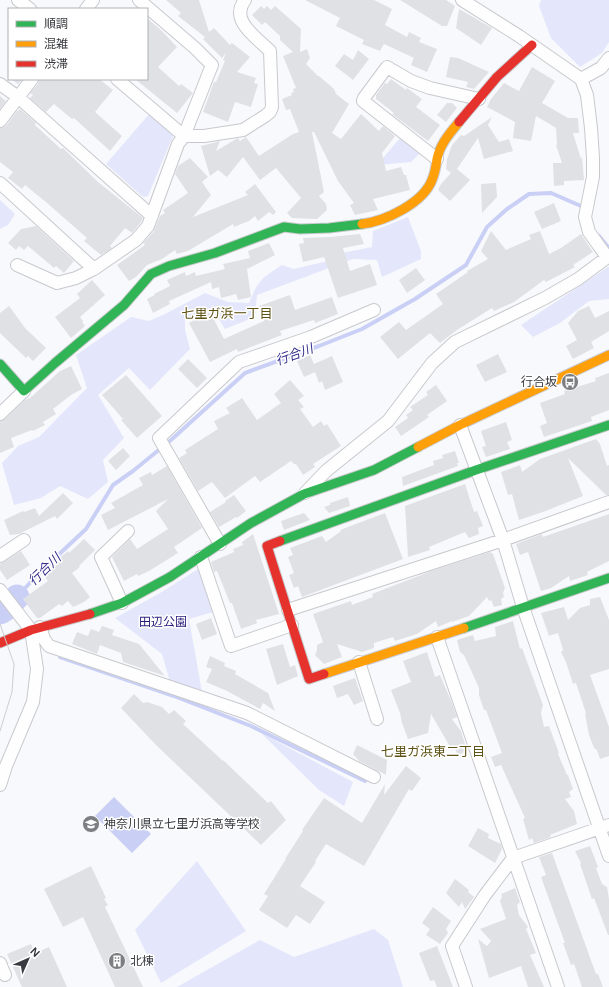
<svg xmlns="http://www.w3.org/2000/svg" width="609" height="987" font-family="'DM Sans','Noto Sans JP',sans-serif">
<rect width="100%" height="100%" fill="#f8f9fd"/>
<!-- green -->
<path fill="#e4e7fb" d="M541,0H609V42L602,53L580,67L551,38L539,6Z
M150,113L171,130L173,136L148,196L143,197L106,164Z
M400,138L420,153L411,162L377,165Z
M0,200L15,214L8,225L0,229Z
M408,217L421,251V259L382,277L377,260L353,259L257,295L255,317L225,329L212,308L185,320V330L190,349L150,390L129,368L98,395L124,438L103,460L108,482L88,499L60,486L41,498L14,505L2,463L18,446L39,437L87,388L76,355L131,317L149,321L165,314L205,293L228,302L249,303C258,280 262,278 282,265L294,269L336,259L342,253L372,247L373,231Z
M608,267H609V299L589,301L560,323L533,337L521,325Z
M198,569L213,612L189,619L202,692L170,682L162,654L115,618L160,593Z
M261,733L353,782L344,806L319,790Z
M197,861L246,931L161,983L135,930Z
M374,929L388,940L403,987H177L260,940L294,957Z"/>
<!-- water -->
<path fill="#cad0f5" d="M114,797L151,834L132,853L95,816Z"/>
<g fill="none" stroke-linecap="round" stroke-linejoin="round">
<!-- stream -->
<path stroke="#cad0f5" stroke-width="4" d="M599,236L609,248
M17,597L38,574L86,529L113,485L133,471L171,440L245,373L319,346L362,329L415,299L466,265L487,227L507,209L529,194L551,193L581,206L583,210
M60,657L174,696L251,726L365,781"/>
<!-- river -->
<path stroke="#cad0f5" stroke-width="25" d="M0,612L5,609L17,597"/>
</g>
<!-- building -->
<path fill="#e0e1e5" d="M166,0H199L209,32L214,28L230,45L232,43L250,57L237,72L256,78L254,83L258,84L251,107L235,102L228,122L203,112L214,82H216L225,61L223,60L226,53L222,58L203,39L205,37L178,16L181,13Z
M305,0H374L392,9L385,25L407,37L409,32L421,38L419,42L437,49L427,72L411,65L414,58L384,44L380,51L362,44L364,40L336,26L340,18Z
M400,0H446L455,6L447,26H442Z
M261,6L264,9L267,6L271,10L275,6L301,29L300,52L307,49L310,58L306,64L318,76H319L334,89L336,94L349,104L332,133L341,139L361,114L379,131L383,126L395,136L382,153L386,171L401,167L404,175H406L410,190L373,199L378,210L355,215L350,205L354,203L338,181L314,132H312L324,192L319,196L326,204L327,210L317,219L292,218L287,213L301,198L276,168L260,180L243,157L227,177L218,170L210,176L201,146L220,141L216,151L236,139L238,138L240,141L246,137L259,156L293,134L299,132L290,109L286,110L282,99L292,95L291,93L294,92L293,89L296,88L283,56L293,52L280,40V36L265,22L262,25L252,15Z
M459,9L492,28L481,45L456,28Z
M147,18L162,31L177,47L158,67L179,86L181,84L193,93L177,113L135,79H147Z
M358,50L369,59L353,80L335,66L344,54L353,60Z
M450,57L458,58L489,72L474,89L466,87L468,82L446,77Z
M532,67L555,81L542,103L568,118H578L579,133H573L581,159L582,157L584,180L564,181V185L554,186L553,163H562L556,145H557L556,128L536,116L531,141L513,138L515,122L487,107L491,99L504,83L519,91Z
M11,79H23L18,84Z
M39,79H99L113,90L95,112L122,136L110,151L74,118L72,119L54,104L46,112L30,98L33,95L30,93L38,84Z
M391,79L406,90L407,88L422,99L416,107L440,125L428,141L392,114L394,113L376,99V95L385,83L387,84Z
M0,96L6,101L0,109Z
M447,103H452L457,108L446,122L437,115Z
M20,109L36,123L35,125L61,149L63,148L98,182L143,218L141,222L132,233L125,228L110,246L112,248L101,255L84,241L87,238L47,203L25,185L22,189L8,178L13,172L0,162V128L6,126L17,111H18Z
M492,117L488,125L499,142L509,139L513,151L484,159L478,138L457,169L470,180L450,201L438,190L441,184L451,173L446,169L447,159L452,145L461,135L464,136Z
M190,158L208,177L202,182L211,195L193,217L248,195L245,192L255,184L276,212L273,215L269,212L258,221L255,216L249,221L234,227L233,224L188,251L177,254L175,250L162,259L147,265L136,277L129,281L117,265L145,245L143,243L154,231L160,216L165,213L163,210L188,193L175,174L178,166Z
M496,183L497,197L482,213L481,184Z
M554,203L561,221L542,229L534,212Z
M36,226L74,261L64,273L56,266L54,268L28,246L24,250L19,246L16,250L8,243L21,229Z
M491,231L506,250L531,239L529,235L540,231L549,254L561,248L581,234L593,252L573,265L575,267L546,282L544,280L514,302L494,311L492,308L457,330L440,343L430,333L398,359L380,337L399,322L406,330L443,304L436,294L468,272L467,271L488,259L481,251Z
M360,234L364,244L343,248L350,271L370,264L377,285L338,298L324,257L303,262L299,244L304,243L303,238L330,237Z
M269,243L275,255L247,269L251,297L238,300L236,294L221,298L219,287L212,289L211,282L169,301L170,304L153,313L147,299L155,295L154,294L170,286L167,280L185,272L186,276L195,272L196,276L225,269L223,264L250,258L248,251Z
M416,268L425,280L407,293L399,280Z
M92,280L105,295L80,317L83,321L82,322L85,326L71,338L55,317L80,298L77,294Z
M290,295L295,310L332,297L338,314L315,323L314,320L280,331L282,335L238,352L237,349L210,362L189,323L210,312L224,339L264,321L259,306Z
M9,306L25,328L46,348L33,361L28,356L26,358L0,333V313Z
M589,306L595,318L609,311V331L591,342L594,348L573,359L566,346L577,340L568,323L578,311Z
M498,354L507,372L485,382L476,365Z
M310,355L314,364L332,356L343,382L325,390L322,381L319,383L315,372L304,377L297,361Z
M188,359L207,378L197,388L178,369Z
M71,366L82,389L71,395L53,409L56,414L43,422L45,425L33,431L32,430L11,438L14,447L0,453V421L5,419L25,400L30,398L60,371Z
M609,373V410L591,417L592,421L544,437L540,426L547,423L540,403L565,394L564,391L596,381L595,378Z
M126,375L162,416L137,438L121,420L123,419L102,395Z
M290,380L304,396L298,400L304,407L300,409L313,427L321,421L324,426L327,424L341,446L313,464L315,467L303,475L296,464H294L291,461L260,482L255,476L225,498L212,482L198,491L179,458L187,453L185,450L218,429L214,421L230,413L226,408L242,398L257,420L281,403L274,394Z
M436,385L447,401L427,415L429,417L401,436L395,427L408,418L406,415L413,410L410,407L428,395L426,392Z
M506,422L512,440L507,442L510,449L486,457L482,447L486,446L481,431Z
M596,439L600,444L607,466L609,465V495H606L568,458L583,496L543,512L519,520L512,494L508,495L501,472L520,465L522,472L540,459Z
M123,448L130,456L116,470L108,461Z
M455,451L459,463H457L458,466L403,486L402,477L434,465L433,461L443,458L442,455Z
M167,466L202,528L174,547L178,553L149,571L138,576L137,574L124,581L112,557L130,539L137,549L168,529L156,511L168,499L108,530L101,515L115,508L111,503L143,485L139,478L151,472L152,475Z
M465,484L474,512L477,511L483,526L478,528L479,534L469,538L465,532L429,547L430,550L408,557L405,506Z
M63,493L73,503L57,519L55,516L19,534L10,535L4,520L23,511L24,512L35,508L39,516Z
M234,495L246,511L237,518L236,517L219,527L210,512L226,502L225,501Z
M348,497L350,506L329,513L324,507L330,505V503Z
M304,513L310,520L284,530L281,521Z
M385,513L403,559L302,597L298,586L294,588L289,575L294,573L288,557L293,555L290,548L322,536L326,542L341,531L340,530Z
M609,514V561L587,572L588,575L570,581L569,576L551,588L541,591L528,552L520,555L516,544L542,534L543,537Z
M253,534L279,614L256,620L257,623L241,629L232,603H230L217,571L214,572L211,562L234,552L233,549L243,545L242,542Z
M84,539L95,550L79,566L80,567L72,573L90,597L84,602L73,607L68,601L62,606L59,604L40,618H37L23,599L48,581L44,576L59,563L57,560L68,551L69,553Z
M21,551L30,565L7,580L0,570V564Z
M490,552L493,554L505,588L503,593L504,597L501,599L502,605L494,607L491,600L489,601L487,597L469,616L452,622V621L438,627L436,621L417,634L395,641L393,637L374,643V648L362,652L337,644L342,657L324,664L315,655L317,650V645L323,642L313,614L351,601L352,605L373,597L372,594L434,570Z
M600,597L609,620V669L590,675L609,727V756L600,759L597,750L594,748L589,735L585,714L586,713L576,683L573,684L566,662L561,652L563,650L558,633L549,636L541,613L564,607L568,620L580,608L590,605V599Z
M211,618L217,634L202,640L196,624Z
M513,621L520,649L522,648L543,705L541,713L544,727L549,726L559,753L558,754L567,775H568L573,789L569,792L571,797L565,799L574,811L577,824L550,835L551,837L534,843L532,838L529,840L523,819L525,818L501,765L495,767L491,757L502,753L486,710H484L479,695V688L464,655L460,652L457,640L473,635L475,641L496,636L495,627Z
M102,626L114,630L112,635L139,644L165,676L123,662L121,653L100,645L97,654L72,644L77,632L88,636L91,629L99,632Z
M283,644L290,667L295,665L298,676L277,685L266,649Z
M427,652L435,677L440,675L452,703L457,717L452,719L461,731L467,751L458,755L455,749L452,750L431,714L428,733L408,739L402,723L400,713L391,690L411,682L403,661Z
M210,656L225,663L224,666L236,671L235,674L268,693L275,711L263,703L260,709L227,691L206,682L212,669L206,667Z
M355,678L363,701L354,705L348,694L337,698L333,686Z
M134,694L143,703L147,702L162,707L169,714L174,710L186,721L183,724L223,761V760L268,803L271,801L286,820L261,845L156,745L121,708Z
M357,745L387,760L386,775L359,761L353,754Z
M406,766L421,778L412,791L409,789L364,866L326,844L315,861L316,862L300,886L325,902L310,924L296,915L287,928L259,910L268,896L264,894L286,859H285L303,831L302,830L324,798L362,823L385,784L384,795Z
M478,828L489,834L488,838L501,844L502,849L495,863L468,846Z
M590,846L598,867L596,868L602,884L607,887L609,899V935H608L594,898L592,899L580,864L581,863L575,851Z
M552,853L596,974H598L603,987H582L574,964L571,965L563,943H565L541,877L546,875L539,857Z
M91,866L106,898L104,899L108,905L105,907L143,987H115L83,917L63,927L44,889Z
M455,879L469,890L468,892L474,897L465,909L462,902L459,907L446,893Z
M515,888L520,902L517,905L519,915L528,927L526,929L536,953L530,955L544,987H528L521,966L489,978L478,939L487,946L491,941L480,929L506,919L500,901L502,897L501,894Z
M433,907L451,921L446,929L448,933L440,944L426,935L430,929L422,923Z
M31,944L35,953L49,947L67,987H22L7,954Z
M437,946L453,987H437L434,980L430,981L419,953Z"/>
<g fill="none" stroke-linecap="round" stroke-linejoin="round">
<!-- street casing -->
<g stroke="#c8c9cd" stroke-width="14">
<path id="street" d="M18,0L30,9
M462,0L519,36L581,79L587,95L591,128L593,158V177L585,217L589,232L607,257
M86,9L93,0
M117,79L184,136H204L243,130L265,116L270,112L272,107L270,51C256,37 229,20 245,0
M581,79L601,68L609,58
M0,84L18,97L152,216
M0,121L32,79
M437,159L363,101L364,98L387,67L411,81L430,88L479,99
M0,183L94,269L136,240L148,226L178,144L184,136L212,65L195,48L139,0
M17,265L57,283L76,278L94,269
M0,414L24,391
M460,425L503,540L523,607L609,856
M305,493L326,471L388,421L432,363L455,342L545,298L578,279L609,256
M220,544L159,438L239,362L311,337L374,310
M0,556L24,540
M201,557L231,646L292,625
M0,590L31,630L37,669L33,702L6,766L0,785
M122,603L101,557L128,531
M288,610L503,540L609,502
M40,627L44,639L49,646L247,713L374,777
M437,637L558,987
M359,662L377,719
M0,963L5,975
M466,987L452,946L485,895L513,858L609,825"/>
</g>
<!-- fast casing -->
<g stroke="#c8c9cd" stroke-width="11">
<path id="fast" d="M0,364L24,391L55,363L124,305L151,274L169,266L215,253L284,227L300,229L329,228L362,224
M280,541L476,470L609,425
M90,614L122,603L170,577L251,523L304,494L374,470L418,447
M464,628L609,578"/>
</g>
<!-- slow casing -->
<g stroke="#c8c9cd" stroke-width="11">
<path id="slow" d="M362,224C386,221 423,203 432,180C435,173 436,167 437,159C440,144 450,133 459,122
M418,447L460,425L609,355
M324,674L464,628"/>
</g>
<!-- jam casing -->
<g stroke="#c8c9cd" stroke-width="11">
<path id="jam" d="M459,122L497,77L532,45
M280,541L267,546L309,679L324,674
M0,643L31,630L90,614"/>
</g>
<!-- street -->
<use href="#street" stroke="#fefeff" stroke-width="12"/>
<!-- fast -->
<use href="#fast" stroke="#30b455" stroke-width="9"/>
<!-- slow -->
<use href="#slow" stroke="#ff9f0a" stroke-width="9"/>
<!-- jam -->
<use href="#jam" stroke="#e5322d" stroke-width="9"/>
<!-- tram -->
<path stroke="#cecece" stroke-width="1" d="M0,624L14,664L12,692L0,731"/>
</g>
<!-- icons -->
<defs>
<g id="bus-disc" transform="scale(0.9)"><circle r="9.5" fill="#7c7e82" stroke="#fff"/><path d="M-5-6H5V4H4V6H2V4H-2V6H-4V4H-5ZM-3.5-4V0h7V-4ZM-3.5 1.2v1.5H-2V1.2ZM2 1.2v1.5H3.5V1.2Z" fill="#fff"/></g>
<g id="school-disc" transform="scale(0.9)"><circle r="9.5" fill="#7c7e82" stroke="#fff"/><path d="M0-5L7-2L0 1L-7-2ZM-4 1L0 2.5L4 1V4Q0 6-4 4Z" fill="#fff"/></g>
<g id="building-disc" transform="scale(0.9)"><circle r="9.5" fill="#7c7e82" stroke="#fff"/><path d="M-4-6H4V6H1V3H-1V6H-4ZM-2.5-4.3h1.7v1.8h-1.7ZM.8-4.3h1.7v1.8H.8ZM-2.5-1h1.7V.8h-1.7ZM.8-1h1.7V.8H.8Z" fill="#fff"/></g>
</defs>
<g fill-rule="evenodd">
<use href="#bus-disc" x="570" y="382"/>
<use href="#school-disc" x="91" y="824"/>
<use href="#building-disc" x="117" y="961"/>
</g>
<g text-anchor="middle" stroke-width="3" stroke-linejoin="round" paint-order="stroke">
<!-- poi labels -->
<g font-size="12" fill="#3a3b40" stroke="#fff" text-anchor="start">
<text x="557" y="386" text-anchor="end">行合坂</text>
<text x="104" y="828">神奈川県立七里ガ浜高等学校</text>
<text x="130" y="965">北棟</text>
</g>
<!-- park labels -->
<g font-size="12" fill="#251979" stroke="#fff">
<text x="163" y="626">田辺公園</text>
</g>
<!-- neighbourhood labels -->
<g font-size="13" fill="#5e5315" stroke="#fff">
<text x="227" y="318">七里ガ浜一丁目</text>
<text x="433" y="756">七里ガ浜東二丁目</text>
</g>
<!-- water labels -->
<g font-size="13" font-style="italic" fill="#312c8c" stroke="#fff">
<text transform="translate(294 354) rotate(-20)" y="5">行合川</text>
<text transform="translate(44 569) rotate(-44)" y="5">行合川</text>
</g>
</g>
<!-- legend -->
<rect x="8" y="8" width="140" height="72" fill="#ffffff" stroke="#b0b1b3"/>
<rect x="16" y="21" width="20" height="6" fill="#30b455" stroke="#b0b1b3"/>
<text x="44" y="28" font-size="12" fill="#3a3b40">順調</text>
<rect x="16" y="41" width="20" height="6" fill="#ff9f0a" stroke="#b0b1b3"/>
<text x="44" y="48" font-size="12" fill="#3a3b40">混雑</text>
<rect x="16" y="61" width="20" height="6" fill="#e5322d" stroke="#b0b1b3"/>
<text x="44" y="68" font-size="12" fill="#3a3b40">渋滞</text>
<!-- north arrow -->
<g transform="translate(28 959) rotate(45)" stroke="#ffffff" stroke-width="3" paint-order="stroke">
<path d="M0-3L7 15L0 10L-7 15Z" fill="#3a3b40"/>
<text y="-6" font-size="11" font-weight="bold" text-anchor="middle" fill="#3a3b40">N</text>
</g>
</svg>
